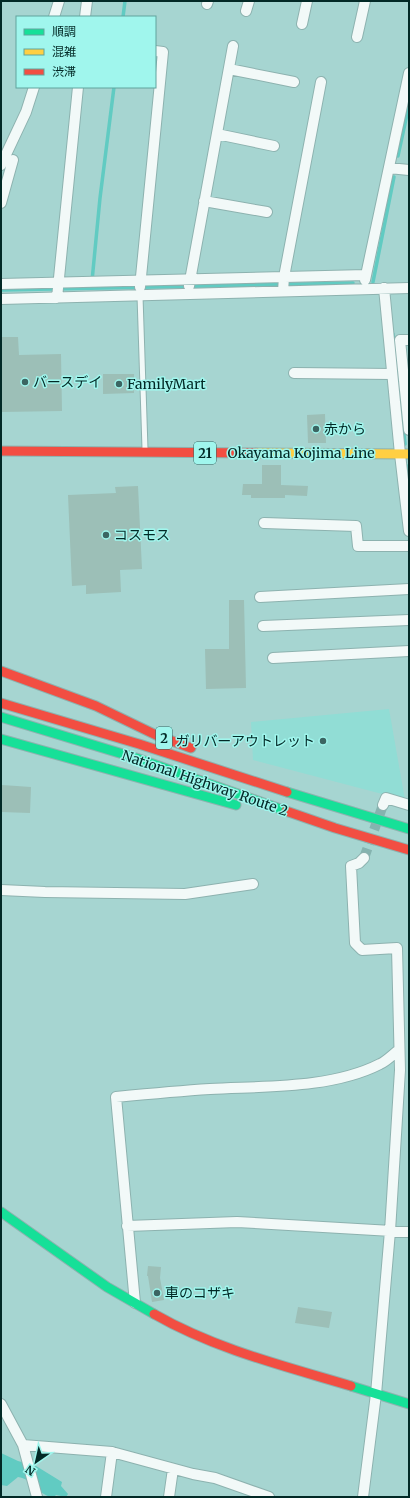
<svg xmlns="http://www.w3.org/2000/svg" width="410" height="1498" font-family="Merriweather,'Noto Sans JP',serif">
<rect width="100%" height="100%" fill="#a6d5d1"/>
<!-- built -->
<path fill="#91ddd5" d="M389,709L405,800L253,760L251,722Z"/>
<!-- water -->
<path fill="#61cbc2" d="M1,1453L18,1461L36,1466L62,1482L61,1486L68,1494L66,1497L56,1495L54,1497C39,1497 32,1478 18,1477L7,1486L1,1485Z"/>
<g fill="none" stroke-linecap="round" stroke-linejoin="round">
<!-- stream -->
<path stroke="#61cbc2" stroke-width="3.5" d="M123,17L125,1
M398,156L409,105
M92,281L100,198L114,87
M373,282L394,177
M1,290L353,283
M393,334L405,444
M407,466L409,483"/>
</g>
<!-- building -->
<path fill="#9cbfb7" d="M1,337H18L19,355L61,354L62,411L2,412Z
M103,374H134V393L103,394Z
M325,414L326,443H308L307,415Z
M262,465H281V485L308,486L307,496L285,495V498H251V495H242L243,484H262Z
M138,486L142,569L120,570L121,592L86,594V585L72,586L68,495L116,493L115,487Z
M229,600H244L246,688L206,689L205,649H229Z
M2,785L31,787L30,813L1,812Z
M148,1266L161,1267L160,1278L164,1300L152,1302L148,1276H147Z
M298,1307L332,1312L329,1328L295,1323Z"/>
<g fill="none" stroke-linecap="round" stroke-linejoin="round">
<!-- street-tunnel -->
<path stroke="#85b3af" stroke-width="10" stroke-dasharray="10 5" stroke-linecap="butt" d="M364,858L383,805"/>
<!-- lane casing -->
<g stroke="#8db2af" stroke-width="7">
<path id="lane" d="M140,296L145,449"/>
</g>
<!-- street casing -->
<g stroke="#8db2af" stroke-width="12">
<path id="street" d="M207,4L208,1
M246,11L249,1
M54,17L59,1
M85,17L87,1
M302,24L307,1
M357,37L365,1
M229,69L294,82
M217,134L274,146
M1,165L26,112L34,87
M389,168L409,170
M204,201L267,212
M1,203L13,160
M365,280L409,73
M1,284L366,275
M189,286L233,46
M140,287L163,52L155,51
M384,288L400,454L409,531
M283,291L284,277L321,82
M57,298L78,87
M1,299L409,288
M409,340H400L409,430
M294,373L392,374
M264,523L356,526L358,546H409
M260,597L409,589
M263,626L409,620
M273,658L409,651
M383,805L386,798L409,805
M1,890L45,892L185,894L253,884
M127,1226L237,1222L409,1232
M135,1303L116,1097C147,1094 179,1091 210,1089C263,1086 331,1089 380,1064C387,1061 393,1054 399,1050
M1,1404L23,1445L37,1497
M23,1445L112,1452L193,1474L215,1478L269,1497
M106,1497L112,1452
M169,1497L173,1469
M363,1497L376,1394L390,1231L400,1070L397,948L362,950L355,943L351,866L359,863L364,858"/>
</g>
<!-- fast casing -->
<g stroke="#8db2af" stroke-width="11">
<path id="fast" d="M1,717L136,758L286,811
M1,739L236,805
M287,792L409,829
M1,1212L107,1287L154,1314
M351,1386L409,1404"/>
</g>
<!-- slow casing -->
<g stroke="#8db2af" stroke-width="11">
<path id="slow" d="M256,453L409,454"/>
</g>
<!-- jam casing -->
<g stroke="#8db2af" stroke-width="11">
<path id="jam" d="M1,451L256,453
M1,671L96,706L156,735L191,748
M1,703L139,744L287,792
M286,811L335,828L409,850
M154,1314C215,1349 284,1366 351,1386"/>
</g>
<!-- lane -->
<use href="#lane" stroke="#f2f9f8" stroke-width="5"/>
<!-- street -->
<use href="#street" stroke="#f2f9f8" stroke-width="10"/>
<!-- fast -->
<use href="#fast" stroke="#16e098" stroke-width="9"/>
<!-- slow -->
<use href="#slow" stroke="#ffcf43" stroke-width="9"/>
<!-- jam -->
<use href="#jam" stroke="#f24e42" stroke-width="9"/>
</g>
<!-- markers -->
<g fill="#3b6562" stroke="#a0f6ed" stroke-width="1.5">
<circle cx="25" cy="382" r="4"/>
<circle cx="119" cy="384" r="4"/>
<circle cx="316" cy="429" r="4"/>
<circle cx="106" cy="535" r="4"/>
<circle cx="323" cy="741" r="4"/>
<circle cx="157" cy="1293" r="4"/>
</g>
<g text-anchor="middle" stroke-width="3" stroke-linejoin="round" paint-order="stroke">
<!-- shield labels -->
<g fill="#a0f6ed" stroke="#316662" stroke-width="1">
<rect x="194" y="442" width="22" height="22" rx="3"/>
<rect x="156" y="727" width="16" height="22" rx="3"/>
</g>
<g font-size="13" font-weight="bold" fill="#022926">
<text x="205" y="458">21</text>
<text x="164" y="743">2</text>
</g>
<!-- poi labels -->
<g font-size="14" fill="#022926" stroke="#a0f6ed" text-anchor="start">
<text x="33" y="387">バースデイ</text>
<text x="127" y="389">FamilyMart</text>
<text x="324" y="434">赤から</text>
<text x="114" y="540">コスモス</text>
<text x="315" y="746" text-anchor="end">ガリバーアウトレット</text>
<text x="165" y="1298">車のコザキ</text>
</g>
<!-- street labels -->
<g font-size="14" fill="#022926" stroke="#a0f6ed">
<text x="301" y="458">Okayama Kojima Line</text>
<text transform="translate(205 783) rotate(19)" y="5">National Highway Route 2</text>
</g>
</g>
<!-- border -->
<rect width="410" height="1498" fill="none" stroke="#022926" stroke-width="4"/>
<!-- legend -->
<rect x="16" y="16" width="140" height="72" fill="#a0f6ed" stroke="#61a49d"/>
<rect x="24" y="29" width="20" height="6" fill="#16e098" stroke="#61a49d"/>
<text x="52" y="36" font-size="12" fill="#022926">順調</text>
<rect x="24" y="49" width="20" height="6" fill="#ffcf43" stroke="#61a49d"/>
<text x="52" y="56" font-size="12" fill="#022926">混雑</text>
<rect x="24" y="69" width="20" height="6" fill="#f24e42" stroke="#61a49d"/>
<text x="52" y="76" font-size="12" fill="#022926">渋滞</text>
<!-- north arrow -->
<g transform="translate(36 1462) rotate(214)" stroke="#a0f6ed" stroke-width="3" paint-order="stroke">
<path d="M0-3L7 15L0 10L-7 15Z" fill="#022926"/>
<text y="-6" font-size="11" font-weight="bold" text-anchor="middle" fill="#022926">N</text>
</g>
</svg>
